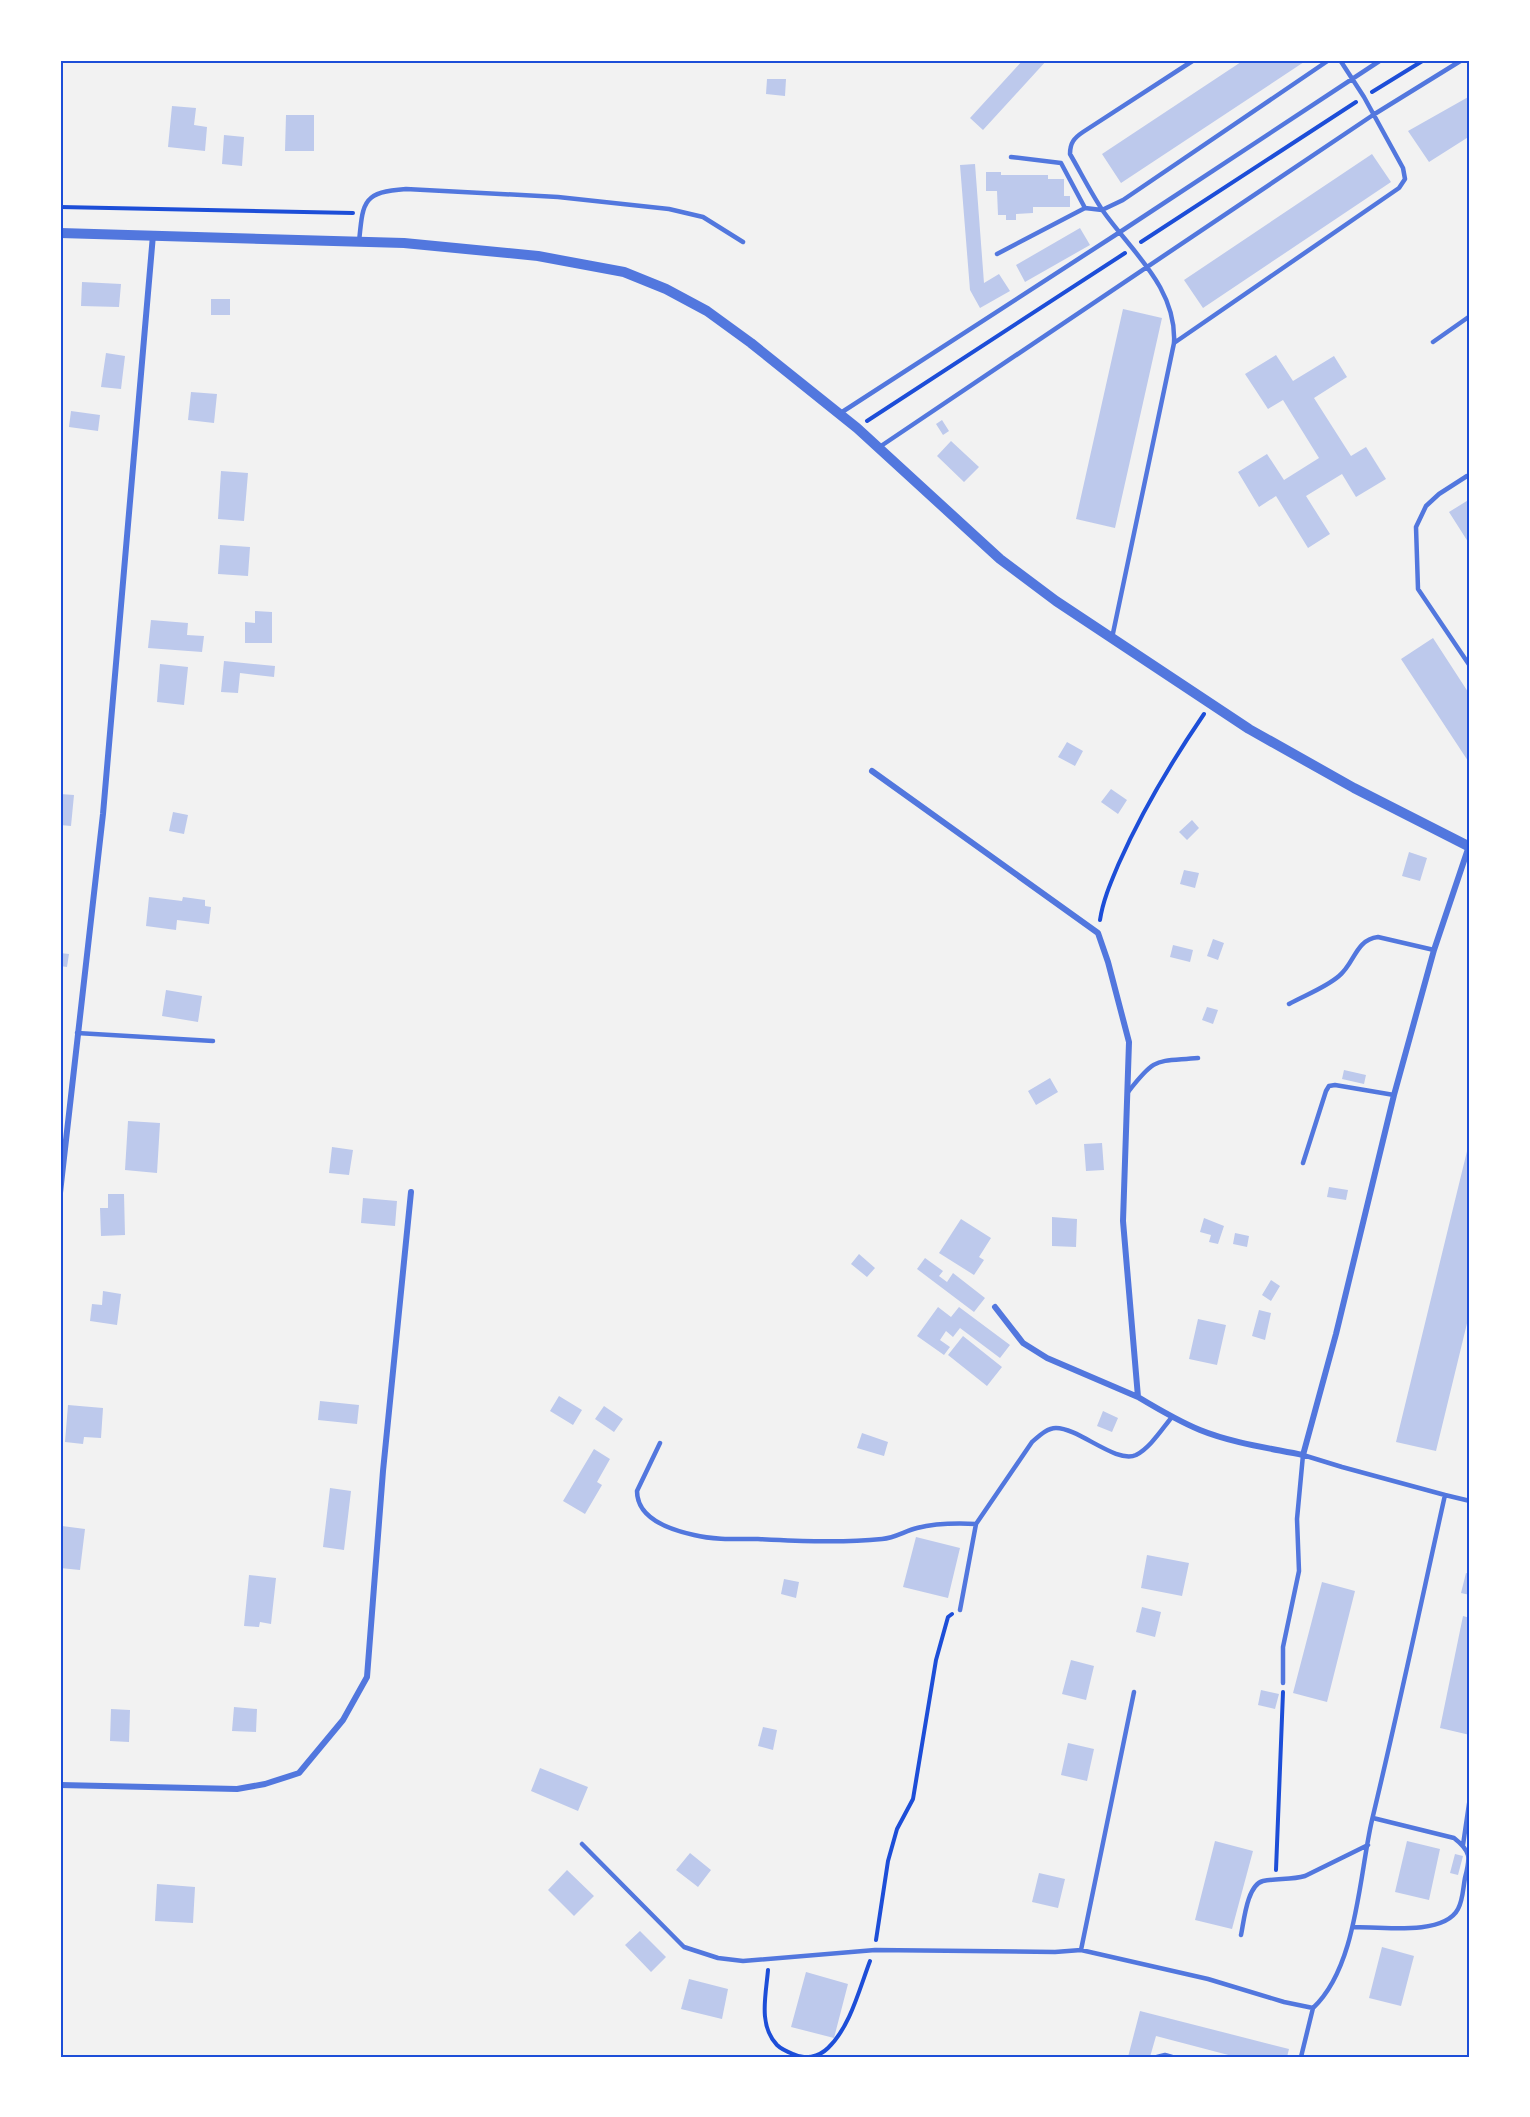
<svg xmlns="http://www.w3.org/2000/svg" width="1530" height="2117" font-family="'Nunito Sans',sans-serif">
<rect width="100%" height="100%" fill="#f2f2f2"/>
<!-- building -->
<path fill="#bdc9ec" d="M1023,60H1047L983,130L970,118Z
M1244,60H1307L1121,183L1102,154Z
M767,79H786L785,96L766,94Z
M1470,96V136L1429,162L1408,131Z
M172,106L196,108L194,125L207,127L205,151L168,147Z
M286,115H314V151H285Z
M224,135L244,137L242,166L222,164Z
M1372,154L1391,182L1203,308L1184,280Z
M975,164L984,283L999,274L1010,291L980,308L970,290L960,165Z
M986,172H1001V175H1048V179H1064V196H1070V207H1033V213L1016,214V220H1006V215H998L997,191H986Z
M1080,228L1090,245L1025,282L1016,265Z
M82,282L121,284L119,307L81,306Z
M211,299H230V315H211Z
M1123,309L1162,318L1115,528L1076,519Z
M106,353L125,356L121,389L101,387Z
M1276,355L1293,381L1334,356L1347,377L1314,398L1351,456L1366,447L1386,479L1356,497L1342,474L1306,496L1330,534L1308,548L1276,496L1259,507L1238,472L1267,454L1284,480L1319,458L1283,400L1268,409L1245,374Z
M191,392L217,394L214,423L188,420Z
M71,411L100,415L98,431L69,427Z
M942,420L949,431L943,435L936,424Z
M951,441L979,467L964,482L937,456Z
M221,471L248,473L244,521L218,519Z
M1470,499V545L1449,512Z
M220,545L250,547L248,576L218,574Z
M255,611L272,612V643H245V622L255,623Z
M151,620L188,623L187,635L204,636L202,652L148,648Z
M1433,638L1470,695V764L1401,659Z
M224,661L275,666L274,677L240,673L238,693L221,692Z
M160,664L188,667L184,705L157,702Z
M1067,742L1083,751L1075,766L1058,757Z
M1111,789L1127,800L1118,814L1101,802Z
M60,794L74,795L71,826L60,825Z
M173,812L188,815L184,834L169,831Z
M1192,820L1199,828L1187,840L1179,832Z
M1409,852L1427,858L1420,881L1402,876Z
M1184,870L1199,873L1195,888L1180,884Z
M149,897L182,901L183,897L205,900V906L211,907L209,924L177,920L176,930L146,926Z
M1213,939L1224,943L1218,960L1207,956Z
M1173,945L1193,950L1190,962L1170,957Z
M60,953L69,954L67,967L60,966Z
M166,990L202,996L198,1022L162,1016Z
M1207,1007L1218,1010L1213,1024L1202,1020Z
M1344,1070L1366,1075L1364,1084L1342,1079Z
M1050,1078L1058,1092L1036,1105L1028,1091Z
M128,1121L160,1123L157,1173L125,1170Z
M1102,1143L1104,1170L1086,1171L1084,1144Z
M1469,1143L1470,1311L1436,1451L1396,1442Z
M332,1147L353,1150L349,1175L329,1173Z
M1329,1187L1348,1190L1346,1200L1327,1197Z
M108,1194H124L125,1235L101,1236L100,1208H108Z
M363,1198L397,1201L395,1226L361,1223Z
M1052,1217L1077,1219L1076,1247L1052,1246Z
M1204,1218L1224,1226L1218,1244L1209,1242L1211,1235L1200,1232Z
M961,1219L991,1238L979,1257L984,1260L974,1275L939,1253Z
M1235,1233L1249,1236L1247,1247L1233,1244Z
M859,1254L875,1268L867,1277L851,1264Z
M925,1258L943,1271L939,1276L947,1282L953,1273L985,1298L974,1312L917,1269Z
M1271,1280L1280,1286L1271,1301L1262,1295Z
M103,1291L121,1294L117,1325L90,1321L92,1304L102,1305Z
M938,1307L951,1317L959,1307L1010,1345L1000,1358L960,1328L953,1337L946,1331L940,1340L950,1347L944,1355L917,1336Z
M1259,1310L1271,1313L1265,1340L1252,1336Z
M1198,1319L1226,1325L1217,1365L1189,1359Z
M963,1336L1002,1367L987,1386L948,1355Z
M559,1396L582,1410L573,1425L550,1411Z
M320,1401L359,1405L357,1424L318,1420Z
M68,1405L103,1408L101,1438L84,1437L83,1444L65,1442Z
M604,1406L623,1419L614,1432L595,1419Z
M1103,1411L1118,1418L1112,1432L1097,1426Z
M862,1433L888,1442L884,1456L857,1448Z
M594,1449L610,1459L597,1482L602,1485L585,1514L563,1501Z
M330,1488L351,1491L344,1550L323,1547Z
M62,1526L85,1529L80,1570L60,1568Z
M916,1537L960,1548L948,1598L903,1587Z
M1147,1555L1189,1563L1182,1596L1141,1588Z
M1466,1573L1470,1574V1595L1461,1593Z
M249,1575L276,1578L271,1624L260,1622L259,1627L244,1626Z
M784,1579L799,1582L796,1598L781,1594Z
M1322,1582L1355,1591L1327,1702L1293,1693Z
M1142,1607L1161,1612L1155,1637L1136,1632Z
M1463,1616L1470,1618V1735L1440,1728Z
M1071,1660L1094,1666L1086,1700L1062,1694Z
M1261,1690L1279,1694L1275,1709L1258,1705Z
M234,1707L257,1709L256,1732L232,1731Z
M111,1709L130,1710L129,1742L110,1741Z
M763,1727L777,1730L773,1750L758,1746Z
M1068,1743L1094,1749L1087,1781L1061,1775Z
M540,1768L588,1787L578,1811L531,1791Z
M1215,1841L1253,1851L1232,1929L1195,1920Z
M1407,1841L1440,1849L1429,1900L1395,1892Z
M690,1853L711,1870L698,1887L676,1870Z
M1455,1854L1463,1856L1458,1875L1450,1873Z
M567,1870L594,1896L574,1916L548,1890Z
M1039,1873L1065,1879L1058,1908L1032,1902Z
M157,1884L195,1887L193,1923L155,1921Z
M640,1931L666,1957L651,1972L625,1945Z
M1382,1947L1414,1956L1401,2006L1369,1998Z
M806,1972L848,1984L834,2038L791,2027Z
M689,1979L728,1989L722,2019L681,2009Z
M1140,2011L1289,2049L1287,2057H1236L1156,2036L1150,2057H1128Z"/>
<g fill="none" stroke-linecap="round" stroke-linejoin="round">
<!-- path -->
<path stroke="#1d4ed8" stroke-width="4" d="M1372,92L1424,60
M60,207L353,213
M1141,242L1356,102
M867,421L1125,253
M1100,920C1103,900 1111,882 1119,863C1142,811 1172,761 1204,714
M1276,1870L1283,1692
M876,1940L888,1861L897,1829L913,1799L936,1660L948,1617L952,1614
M768,1970C766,1995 758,2025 777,2045C781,2049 788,2052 793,2054C804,2060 819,2057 828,2048C850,2027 859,1990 870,1961"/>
<!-- service -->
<path stroke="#5277de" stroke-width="4.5" d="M1011,157L1061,163L1085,208
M359,242C363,202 362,192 406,189L558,197L669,209L703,217L743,242
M997,254L1085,208L1102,210L1123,200L1329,60
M1433,342L1470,316
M1174,343L1399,188L1405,179L1403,168L1364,97L1340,60
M839,414L1120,232L1381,60
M878,448L1373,115L1462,60
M1470,477L1467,476L1439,494L1426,506L1416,527L1418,589L1470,666
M1112,638L1174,343C1177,288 1132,252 1103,211C1091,193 1081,173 1070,154C1070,143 1074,138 1083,132L1194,60
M1289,1004C1305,995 1325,988 1339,976C1355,963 1355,940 1378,937L1434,950
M77,1033L213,1041
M1128,1092C1156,1056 1155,1062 1198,1058
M1303,1163L1326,1091L1329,1086L1335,1085L1394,1095
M660,1443L637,1491C637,1519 671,1530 694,1535C714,1540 737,1539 758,1539C799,1541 841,1543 882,1539C895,1538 905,1531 917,1528C937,1523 956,1523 976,1524L1032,1442C1039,1436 1047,1428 1056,1428C1079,1428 1116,1464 1136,1455C1150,1448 1162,1429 1172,1417
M1445,1495L1470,1501
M960,1610L976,1524
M1283,1683V1647L1299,1571L1297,1519L1303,1455L1342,1467L1445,1495C1421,1603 1398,1712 1372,1820C1359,1876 1357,1967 1313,2008
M582,1844L684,1947L718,1958L743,1961L875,1950L1055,1952L1081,1950L1208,1979L1284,2002L1313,2008L1301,2057
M1463,1845L1470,1797
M1353,1927C1380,1927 1444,1936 1458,1909C1463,1900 1463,1888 1465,1878C1470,1858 1472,1852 1454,1838L1373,1818
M1241,1935C1244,1921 1247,1885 1263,1881C1277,1878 1291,1880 1305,1876L1368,1845
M1081,1950L1134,1692
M1157,2057L1165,2055L1172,2057"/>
<!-- minor -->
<path stroke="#5277de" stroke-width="6" d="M872,771L1098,933L1108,962L1129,1042L1123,1221L1138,1397C1158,1409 1178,1421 1200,1430C1232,1443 1269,1448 1303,1455L1336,1334L1394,1095L1434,950L1469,846
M60,1193L103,814L153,235
M995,1307L1023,1343L1047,1358L1138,1397
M60,1785L237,1789L265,1784L299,1773L343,1720L367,1677L383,1471L411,1192"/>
<!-- tertiary -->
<path stroke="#5277de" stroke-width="10" d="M60,233L404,243L538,256L624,272L666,289L707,311L751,343L857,428L1000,559L1056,601L1249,729L1354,788L1470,847"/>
</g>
<!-- border -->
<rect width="1530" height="2117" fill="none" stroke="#ffffff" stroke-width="123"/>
<rect x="62" y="62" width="1406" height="1994" fill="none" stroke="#1d4ed8" stroke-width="2"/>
</svg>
